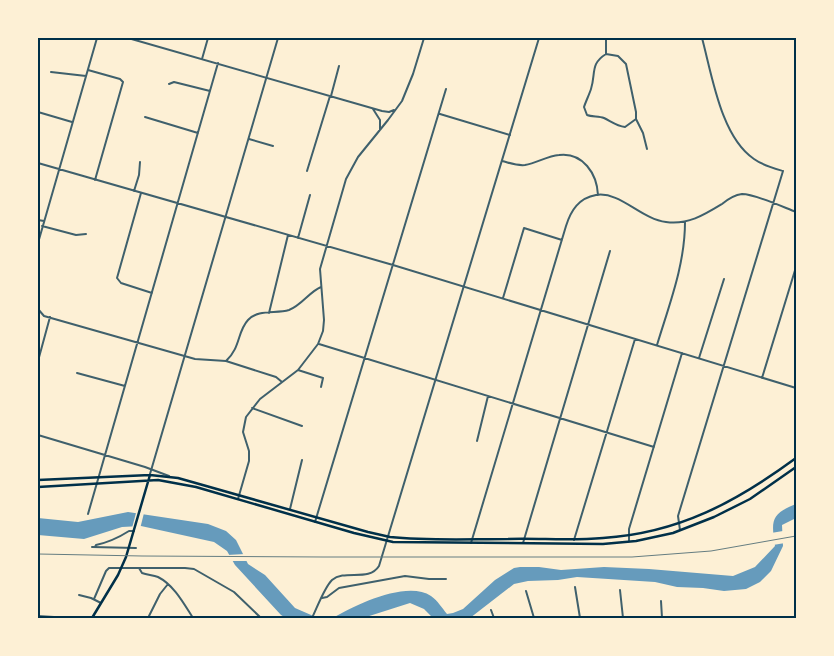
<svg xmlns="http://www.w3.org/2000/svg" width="834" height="656" font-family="Raleway,sans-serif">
<rect width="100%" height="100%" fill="#fdf0d5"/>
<!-- water -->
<path fill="#669bbc" d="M796,504V518L782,525L783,546L771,571L760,582L746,589L724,591L703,588L677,587L655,582L577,577L558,580L528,581L514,584L470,618H433L424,609L410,603L363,618H333C355,605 407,580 431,596C438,601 442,608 447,614L453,613L463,609L495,580L514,568L520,567H539L561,570L604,567L649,569L733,576L755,567L775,546C771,520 771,514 796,504Z
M128,512L208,524L226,531L236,540L248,564L265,575L295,608L318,618H286L281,615L235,565L227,551L214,542L141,526L122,527L84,539L38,535V518L78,522Z"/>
<!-- pier -->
<path fill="#fdf0d5" d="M136,513H144L140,529L132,528Z
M783,531L785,543L773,545L771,533Z
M245,554L249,561H230L227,555Z"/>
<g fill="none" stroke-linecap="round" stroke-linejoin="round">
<!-- minor -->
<path stroke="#3f606c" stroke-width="2" d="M128,38L382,111L389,112L394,110
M606,54L618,56L626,64L636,112V119L625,127C617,126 612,122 604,118C599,116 592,117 587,115L584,107C586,101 589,95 591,89C596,73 590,64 606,54Z
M606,54V38
M202,59L208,38
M88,70L120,79L123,82L95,180
M51,72L86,76
M169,84L174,82L210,91
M331,96L339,66
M373,109L380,120V130
M38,112L72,122
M440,114L510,135
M145,117L198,133
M636,119L643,133L647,149
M249,139L273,146
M502,161C510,163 517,166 525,165C537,163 547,156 559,155C583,152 597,174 598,195
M38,163L393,265L796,388
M307,171L330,96
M134,191L139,175L140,162
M141,193L117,278L121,283L152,293
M38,220L44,221
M42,226L76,235L86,234
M298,238L310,195
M38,243L97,38
M503,298L524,228L562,240
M38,309L44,316L195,359L226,361L276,377L282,382
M269,313L288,235
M319,344L654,447
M657,345C669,305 685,265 685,222
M699,358L724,279
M38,361L50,317
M226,361C241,347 237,332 248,320C258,309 276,314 289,310C302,305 309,292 321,287
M298,370L323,378L321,387
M77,373L125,386
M762,378L796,267
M252,408L302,426
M38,435L145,467L169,476
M477,441L488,396
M238,499L249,461V451L243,432L246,417L260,399L298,370L318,344L323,331L324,320L320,269L346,179L358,157L388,120L402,101L413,74L424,38
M290,509L302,460
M88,514L218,63
M315,522L446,89
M680,530L678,516L783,171C773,168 762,165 754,159C721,137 712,75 702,38
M574,540L635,339
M629,541V529L682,353
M471,543L566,226C571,210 579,198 596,195C620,191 641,219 666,222C688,225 704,215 722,204C728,199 734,195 742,194C755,194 783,207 796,212
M523,543L610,251
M92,547L136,548
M95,547L96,545C110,542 118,538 129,531H134
M139,568L142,573C148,575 153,575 158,577C174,585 184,604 193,618
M575,587L580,618
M620,590L623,618
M526,591L534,618
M79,595L91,598L101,603
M322,598L327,597L339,588L405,576L429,579H446
M94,599L106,571L109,568H185L194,569L234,592L261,618
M661,601L662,618
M491,610L494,618
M38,616L70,618
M148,618L160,594L168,584"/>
<!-- tertiary -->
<path stroke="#3f606c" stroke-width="2" d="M620,38L643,39L654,38
M150,474L278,38
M312,618C317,608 324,588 332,580C345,569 369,582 379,566L539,38"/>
<!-- secondary -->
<path stroke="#003049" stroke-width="2.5" d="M38,480L150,475L178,478L368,532L390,537C429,541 469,539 508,539C539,538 571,541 603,538C679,533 736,502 796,458
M38,487L158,480L196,487L354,533L393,542L603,544L636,541L673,533L714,517L750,499L796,467
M92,618L118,575L126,557L150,475"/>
<!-- rail -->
<path stroke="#657d81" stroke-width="1" d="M38,554L142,556L323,557H632L711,551L796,536"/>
</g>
<!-- border -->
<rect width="834" height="656" fill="none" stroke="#fdf0d5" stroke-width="78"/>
<rect x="39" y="39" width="756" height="578" fill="none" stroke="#003049" stroke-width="2"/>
</svg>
